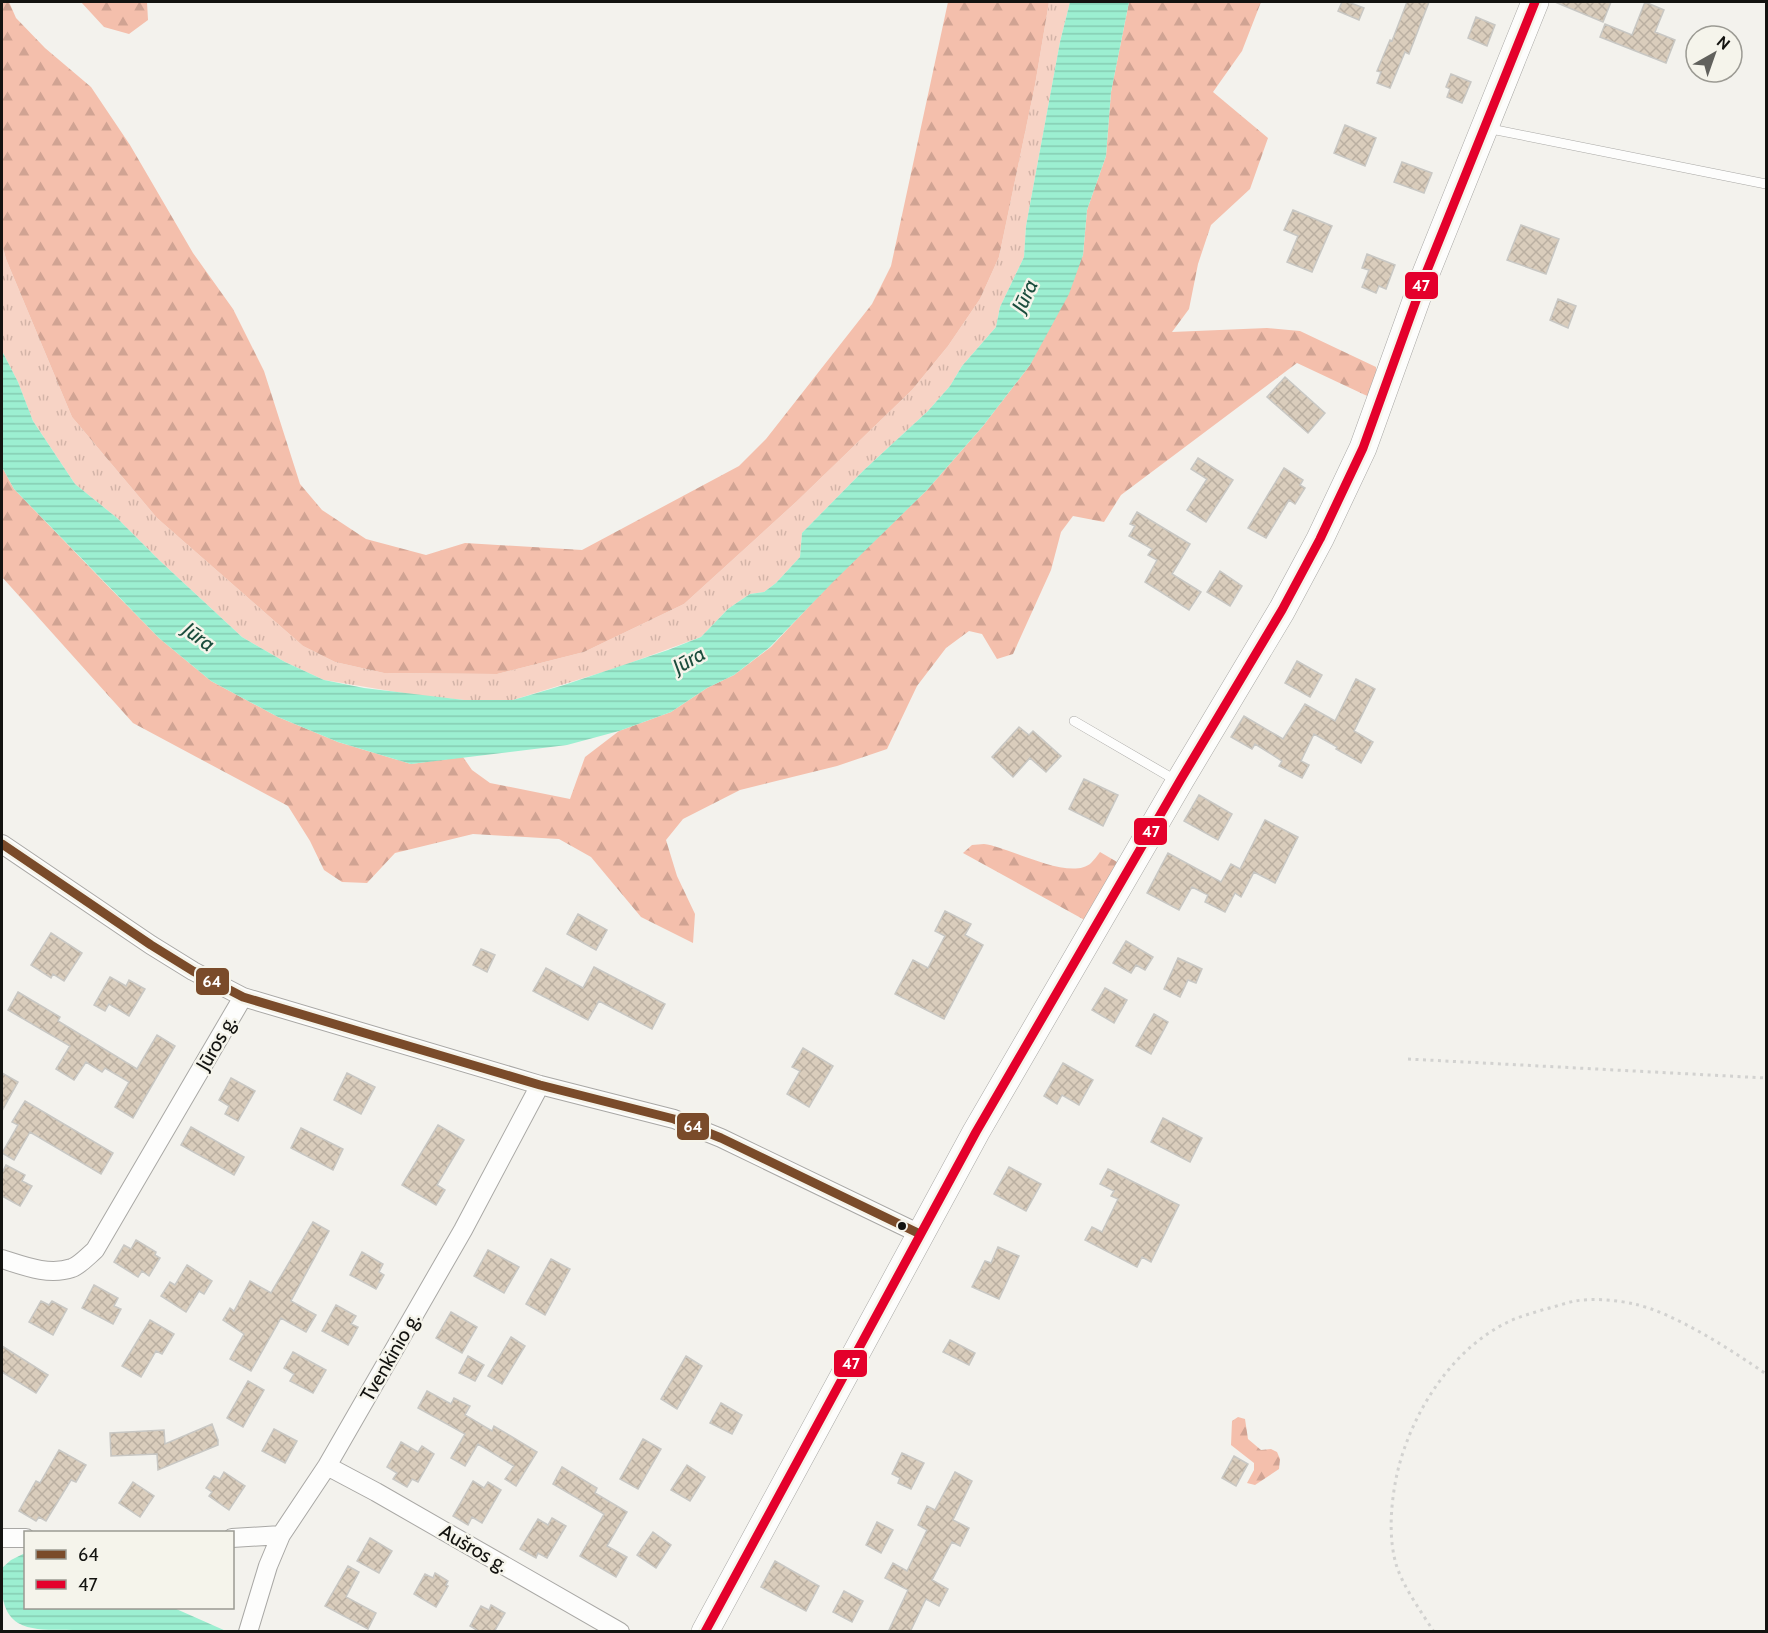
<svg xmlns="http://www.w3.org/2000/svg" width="1768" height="1633" font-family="Cabin,sans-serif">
<defs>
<pattern id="grass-tufts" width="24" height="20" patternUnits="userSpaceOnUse" patternTransform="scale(1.5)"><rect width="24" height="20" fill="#f7d3c5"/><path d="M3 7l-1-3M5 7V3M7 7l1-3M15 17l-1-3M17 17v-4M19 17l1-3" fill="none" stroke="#d3b4a8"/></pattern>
<pattern id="forest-firs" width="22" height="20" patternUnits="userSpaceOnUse" patternTransform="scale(1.5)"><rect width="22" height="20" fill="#f4bfac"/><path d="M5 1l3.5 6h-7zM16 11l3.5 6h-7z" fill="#d0a393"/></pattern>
<pattern id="water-rules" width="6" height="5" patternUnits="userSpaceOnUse" patternTransform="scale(1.5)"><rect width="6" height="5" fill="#9cefd1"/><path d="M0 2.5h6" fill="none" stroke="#86ccb2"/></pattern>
<pattern id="building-cross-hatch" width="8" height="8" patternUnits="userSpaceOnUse" patternTransform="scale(1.5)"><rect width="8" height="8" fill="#dacdbc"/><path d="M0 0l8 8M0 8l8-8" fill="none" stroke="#baafa1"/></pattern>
</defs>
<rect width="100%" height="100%" fill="#f3f2ed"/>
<!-- grass -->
<path fill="url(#grass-tufts)" d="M1049,2H1070L1060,42L1026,226L1024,257L1000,307L996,327L962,366L950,386L928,411L864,470L802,533L800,557L776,583L764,592L750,594L738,602L728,609L701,637L619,667L513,700H464L414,695L324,680L285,662L242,637L159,560L117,518L75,484L33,421L18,382L2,351V244L6,259L72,417L157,518L303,646L335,662L384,673L497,674L584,652L684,604L796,502L912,390L948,346L980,299L999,257L1035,85Z"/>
<!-- forest -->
<path fill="url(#forest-firs)" d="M2,2H9L16,18L45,48L91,87L130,145L193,253L233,309L264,371L300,484L322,510L366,539L426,555L465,543L582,550L739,466L766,439L872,304L891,266L948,2H1049L1035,85L999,257L980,299L948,346L912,390L796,502L684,604L584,652L497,674L384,673L335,662L303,646L157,518L72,417L6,259L2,244Z
M81,2H147L148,20L129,34L104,27Z
M1129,2H1261L1242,51L1213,92L1268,138L1250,189L1211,225L1198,264L1189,309L1172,332L1267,328L1300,331L1376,367L1380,402L1297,363L1121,495L1104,522L1073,516L1061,532L1051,570L1013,654L997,659L982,634L969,631L946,648L917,686L887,749L837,766L740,790L683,819L666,840L677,876L695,914L693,943L641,917L591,857L559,839L473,834L395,853L367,883L342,882L324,870L310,841L288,806L133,723L2,577V467L14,489L102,580L159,638L211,681L278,717L338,742L411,764L463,757L472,770L490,783L570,799L585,757L619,731L671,712L707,688L734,675L771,647L832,582L927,490L983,426L1030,365L1083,255L1087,210L1106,156L1111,92Z
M984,844C1010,847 1070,882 1091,863C1094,860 1097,856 1100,852L1124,866L1090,923L963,853L972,845Z
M1238,1417L1245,1419L1248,1439L1261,1450L1271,1449L1277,1452L1280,1459L1279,1469L1255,1485L1247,1483L1254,1470V1463L1231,1445L1232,1421Z"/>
<!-- water -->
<path fill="url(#water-rules)" d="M1070,2H1129L1111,92L1106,156L1087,210L1083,255L1069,294L1030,365L983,426L927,490L833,582L770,647L734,675L707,688L671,712L619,731L567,745L411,764L338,742L278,717L211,681L159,638L14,489L2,467V351L18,382L33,421L75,484L117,518L159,560L242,637L285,662L324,680L364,688L464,700H513L564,685L668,650L701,637L728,609L738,602L750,594L764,592L776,583L800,557L802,533L864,470L928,411L950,386L962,366L996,327L1000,307L1024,257L1026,226L1060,42Z
M23,1554H25L26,1608H174L226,1631C175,1632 123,1633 73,1630C55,1629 34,1632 18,1623C0,1612 1,1586 2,1568L11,1560Z"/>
<!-- building -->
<path fill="url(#building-cross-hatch)" stroke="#c8c7c3" stroke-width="1.5" d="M1342,2H1348L1364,8L1359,20L1338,11Z
M1407,2H1429L1409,54L1405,52L1390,88L1377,83L1381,72L1377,71L1390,40L1392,41Z
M1555,2H1611L1603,22Z
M1645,2L1664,10L1655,32L1675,40L1666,63L1600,37L1605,24L1632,35Z
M1476,17L1495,25L1487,46L1468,38Z
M1451,74L1471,82L1462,103L1447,97L1450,89L1446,87Z
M1345,125L1376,138L1365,166L1334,153Z
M1402,162L1432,173L1424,193L1394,182Z
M1293,210L1332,226L1312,272L1287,262L1298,236L1284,230Z
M1521,225L1559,239L1546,274L1507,260Z
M1367,254L1395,265L1386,289L1379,286L1376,293L1362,287L1369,270L1362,268Z
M1558,299L1576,306L1568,328L1550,320Z
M1285,377L1325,413L1308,433L1267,397Z
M1198,458L1233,480L1206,522L1187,510L1207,479L1191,469Z
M1284,468L1303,480L1300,485L1305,488L1295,504L1289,500L1266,538L1248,528Z
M1137,512L1190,544L1172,574L1201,592L1189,610L1145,582L1157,560L1148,555L1152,549L1129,536L1135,526L1130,524Z
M1220,571L1242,586L1230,606L1207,592Z
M1297,661L1322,675L1310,697L1285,683Z
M1356,679L1375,689L1354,731L1373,742L1361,763L1336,749L1337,747L1314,734L1301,761L1309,765L1302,778L1279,766L1282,761L1255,744L1252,749L1231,737L1244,716L1283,739L1305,704L1335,721Z
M1019,727L1029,735L1033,731L1061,756L1046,772L1030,758L1013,777L992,757Z
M1084,779L1118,795L1103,826L1069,809Z
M1199,795L1232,814L1218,840L1184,821Z
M1265,820L1298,837L1275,883L1254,872L1241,897L1235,893L1225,912L1205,902L1208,895L1192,887L1179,910L1147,893L1168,853L1221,882L1231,864L1240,869Z
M945,911L971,924L965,935L983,945L944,1019L895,994L913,960L928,968L945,936L935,931Z
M578,914L607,930L596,950L567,934Z
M51,933L82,953L64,981L53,974L51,978L31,965Z
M1126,941L1153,957L1145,970L1136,965L1131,973L1113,963Z
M481,949L495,955L487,972L473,965Z
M1178,958L1202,969L1196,983L1188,980L1180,997L1164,989Z
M594,967L665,1004L652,1029L599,1001L588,1020L533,991L546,968L583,988Z
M110,977L126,986L129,980L145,989L129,1016L109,1004L105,1011L94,1005Z
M1105,988L1127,1000L1114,1023L1092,1010Z
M18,992L60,1017L58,1021L137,1069L157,1035L175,1046L133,1118L115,1107L129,1082L105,1068L102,1072L86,1062L74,1080L56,1069L70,1046L8,1010Z
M1154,1014L1168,1022L1151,1054L1136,1046Z
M803,1048L833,1066L809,1107L787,1094L800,1071L792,1067Z
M1063,1063L1093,1080L1079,1105L1062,1095L1057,1104L1044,1096Z
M2,1073L18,1082L2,1111Z
M347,1073L375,1087L361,1114L334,1100Z
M231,1078L255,1091L238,1121L225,1114L229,1106L219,1100Z
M25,1101L113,1153L101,1174L30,1132L14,1160L2,1153L18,1125L12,1122Z
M1163,1118L1202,1138L1190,1162L1151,1142Z
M438,1125L464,1140L437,1185L445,1190L436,1205L402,1185Z
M191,1127L244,1157L234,1175L181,1145Z
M301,1128L343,1149L333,1170L291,1148Z
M6,1165L25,1175L22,1181L32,1186L20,1206L2,1196V1173Z
M1009,1167L1041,1184L1026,1211L994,1194Z
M1108,1169L1179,1205L1151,1262L1142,1257L1137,1267L1085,1240L1092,1227L1102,1232L1118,1199L1111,1196L1114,1191L1100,1184Z
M313,1222L329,1231L291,1301L316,1315L306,1332L281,1318L251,1371L230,1359L244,1334L223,1320L230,1308L234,1311L250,1281L271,1293Z
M136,1240L156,1252L155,1255L160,1258L149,1276L142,1271L138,1277L114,1262L124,1245L131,1249Z
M998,1247L1019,1256L999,1299L972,1287L985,1261L991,1263Z
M488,1250L519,1267L504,1293L474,1276Z
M362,1252L383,1264L379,1272L384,1275L376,1289L350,1275Z
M551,1259L570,1269L545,1315L526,1304Z
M187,1265L212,1281L204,1294L199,1291L186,1312L161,1296L170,1282L175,1285Z
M94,1285L118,1298L114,1306L121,1309L113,1324L82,1308Z
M41,1301L49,1305L52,1301L67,1309L53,1335L29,1322Z
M336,1305L356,1316L351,1324L358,1327L348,1345L322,1331Z
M451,1312L477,1327L462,1353L436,1338Z
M150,1320L174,1334L162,1354L156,1351L141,1377L122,1366Z
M511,1337L525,1346L502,1384L488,1376Z
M950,1340L975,1353L969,1365L943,1352Z
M2,1346L48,1375L36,1393L2,1372Z
M293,1352L326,1370L313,1393L290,1381L294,1374L284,1368Z
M468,1356L484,1365L475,1381L459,1373Z
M686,1356L702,1366L677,1409L661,1399Z
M248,1381L264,1390L243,1427L227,1418Z
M427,1391L451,1404L454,1398L470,1406L465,1415L492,1431L494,1426L537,1452L516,1486L505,1479L514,1466L478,1444L465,1466L451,1458L465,1434L418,1408Z
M721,1403L742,1415L732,1434L710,1423Z
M212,1424L218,1440V1445L158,1470L157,1454L111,1456L110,1433L164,1430L165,1444Z
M274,1429L297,1441L285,1463L262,1451Z
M643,1439L661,1449L638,1489L620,1479Z
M401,1442L418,1452L422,1446L434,1454L418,1482L412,1479L407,1487L393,1479L397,1473L387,1467Z
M59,1450L86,1465L76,1482L71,1480L46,1521L39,1517L36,1521L19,1511L36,1481L40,1483Z
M902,1453L924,1463L911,1489L898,1483L900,1478L892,1474Z
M1234,1456L1248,1464L1236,1486L1222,1478Z
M687,1465L705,1477L690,1501L671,1490Z
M562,1467L597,1488L595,1493L627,1512L607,1546L627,1557L616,1577L580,1556L604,1514L553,1484Z
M224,1472L245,1486L229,1510L209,1496L212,1492L206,1488L214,1476L220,1479Z
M955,1472L972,1481L953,1520L969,1528L960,1546L952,1542L932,1580L948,1589L939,1606L926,1599L910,1632H888L908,1590L885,1578L893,1563L907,1571L927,1530L918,1525L927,1506L935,1510Z
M473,1481L484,1488L488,1482L501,1490L482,1523L472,1517L468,1525L453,1516Z
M133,1482L154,1496L140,1517L119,1503Z
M552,1518L566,1526L547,1558L538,1553L536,1558L520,1549L538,1519L548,1525Z
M877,1522L893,1530L881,1553L866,1545Z
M653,1532L671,1545L656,1568L637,1555Z
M370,1538L392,1551L379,1573L357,1561Z
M775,1561L819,1586L806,1611L761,1587Z
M348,1566L359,1572L346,1597L376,1613L368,1629L325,1606Z
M435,1573L448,1581L446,1585L448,1586L436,1607L414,1594L425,1574L433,1578Z
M844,1591L863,1601L852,1622L833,1612Z
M491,1605L505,1613L494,1632H480L470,1626L481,1606L489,1610Z"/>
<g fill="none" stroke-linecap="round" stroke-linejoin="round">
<!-- service casing -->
<g stroke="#a9a8a5" stroke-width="10">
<path id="service" d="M1486,128L1766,184
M1074,721L1177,781"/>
</g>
<!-- minor casing -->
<g stroke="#a9a8a5" stroke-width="20">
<path id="minor" d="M2,844L151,945L193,971L243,997L540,1085L674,1119L721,1138L920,1234
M2,1259C24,1266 49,1276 72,1268C80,1265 88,1256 95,1250L243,997
M327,1466L376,1492L620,1632
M2,1538H26
M232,1538L281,1535
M248,1632L268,1566L281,1535L327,1466L463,1230L540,1085"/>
</g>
<!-- secondary casing -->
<g stroke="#a9a8a5" stroke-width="28">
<path id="secondary" d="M705,1632L976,1132L1181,779L1282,610L1320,539L1363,448L1426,273L1535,2"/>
</g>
<!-- path -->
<path stroke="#d2d2d0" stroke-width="3" stroke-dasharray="3 4.5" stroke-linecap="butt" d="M1408,1059L1766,1078
M1434,1632C1422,1613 1402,1585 1396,1564C1388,1536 1391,1502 1397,1474C1411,1413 1452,1348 1510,1321C1521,1316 1533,1313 1545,1309C1555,1307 1565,1303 1575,1301C1593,1298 1617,1300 1634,1304C1673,1312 1733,1351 1766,1374"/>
<!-- service -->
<use href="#service" stroke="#fdfdfc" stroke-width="9"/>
<!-- minor -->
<use href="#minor" stroke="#fdfdfc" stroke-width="18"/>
<!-- secondary -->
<use href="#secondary" stroke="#fdfdfc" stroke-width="27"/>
<!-- bus-1 casing -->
<g stroke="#f5f4eb" stroke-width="14">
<path id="bus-1" d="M2,844L151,945L193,971L243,997L540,1085L674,1119L721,1138L920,1234"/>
</g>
<!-- bus-2 casing -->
<g stroke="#f5f4eb" stroke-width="14">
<path id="bus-2" d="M705,1632L976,1132L1181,779L1282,610L1320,539L1363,448L1426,273L1535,2"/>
</g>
<!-- bus-1 -->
<use href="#bus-1" stroke="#7a4b2a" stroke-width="9"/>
<!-- bus-2 -->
<use href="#bus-2" stroke="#e4002b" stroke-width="9"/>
</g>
<!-- markers -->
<circle fill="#131310" stroke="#f5f4eb" stroke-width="2" cx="902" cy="1226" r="5"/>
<g text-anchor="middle" stroke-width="5" stroke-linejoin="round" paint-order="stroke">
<!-- street labels -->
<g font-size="20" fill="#131310" stroke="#f5f4eb">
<text transform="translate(216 1043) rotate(-60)" y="7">Jūros g.</text>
<text transform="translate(390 1357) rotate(-60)" y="7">Tvenkinio g.</text>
<text transform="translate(474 1548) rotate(30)" y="7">Aušros g.</text>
</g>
<!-- water labels -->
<g font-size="21" font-style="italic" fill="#1b4d3d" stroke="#f5f4eb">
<text transform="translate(1025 296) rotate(-65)" y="7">Jūra</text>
<text transform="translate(199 637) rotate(36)" y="7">Jūra</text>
<text transform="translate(689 660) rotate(-30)" y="7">Jūra</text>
</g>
</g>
<g stroke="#f5f4eb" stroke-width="2">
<rect x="1404" y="271" width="35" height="29" rx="6" fill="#e4002b"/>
<rect x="1133" y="817" width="35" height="29" rx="6" fill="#e4002b"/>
<rect x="195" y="967" width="35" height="29" rx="6" fill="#7a4b2a"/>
<rect x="676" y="1112" width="34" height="29" rx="6" fill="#7a4b2a"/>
<rect x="833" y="1349" width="35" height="29" rx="6" fill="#e4002b"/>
</g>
<g font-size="16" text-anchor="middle" font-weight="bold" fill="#fff">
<text x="1421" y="291">47</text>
<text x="1151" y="837">47</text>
<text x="212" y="987">64</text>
<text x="693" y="1132">64</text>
<text x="851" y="1369">47</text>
</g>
<!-- border -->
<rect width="1768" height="1633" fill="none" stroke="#131310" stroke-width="6"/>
<!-- legend -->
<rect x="24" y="1531" width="210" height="78" fill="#f5f4eb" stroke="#9b9a93" stroke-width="1.5"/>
<rect x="36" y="1550" width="30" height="9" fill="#7a4b2a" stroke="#9b9a93" stroke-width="1.5"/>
<text x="78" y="1561" font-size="18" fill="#131310">64</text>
<rect x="36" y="1580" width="30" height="9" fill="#e4002b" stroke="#9b9a93" stroke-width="1.5"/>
<text x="78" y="1591" font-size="18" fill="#131310">47</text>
<!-- north arrow -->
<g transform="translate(1714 54) rotate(40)"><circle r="28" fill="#f5f4eb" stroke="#9b9a93" stroke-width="1.5"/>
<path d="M0-4.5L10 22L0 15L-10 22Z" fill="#61615d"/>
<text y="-9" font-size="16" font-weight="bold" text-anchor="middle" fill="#131310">N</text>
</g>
</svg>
